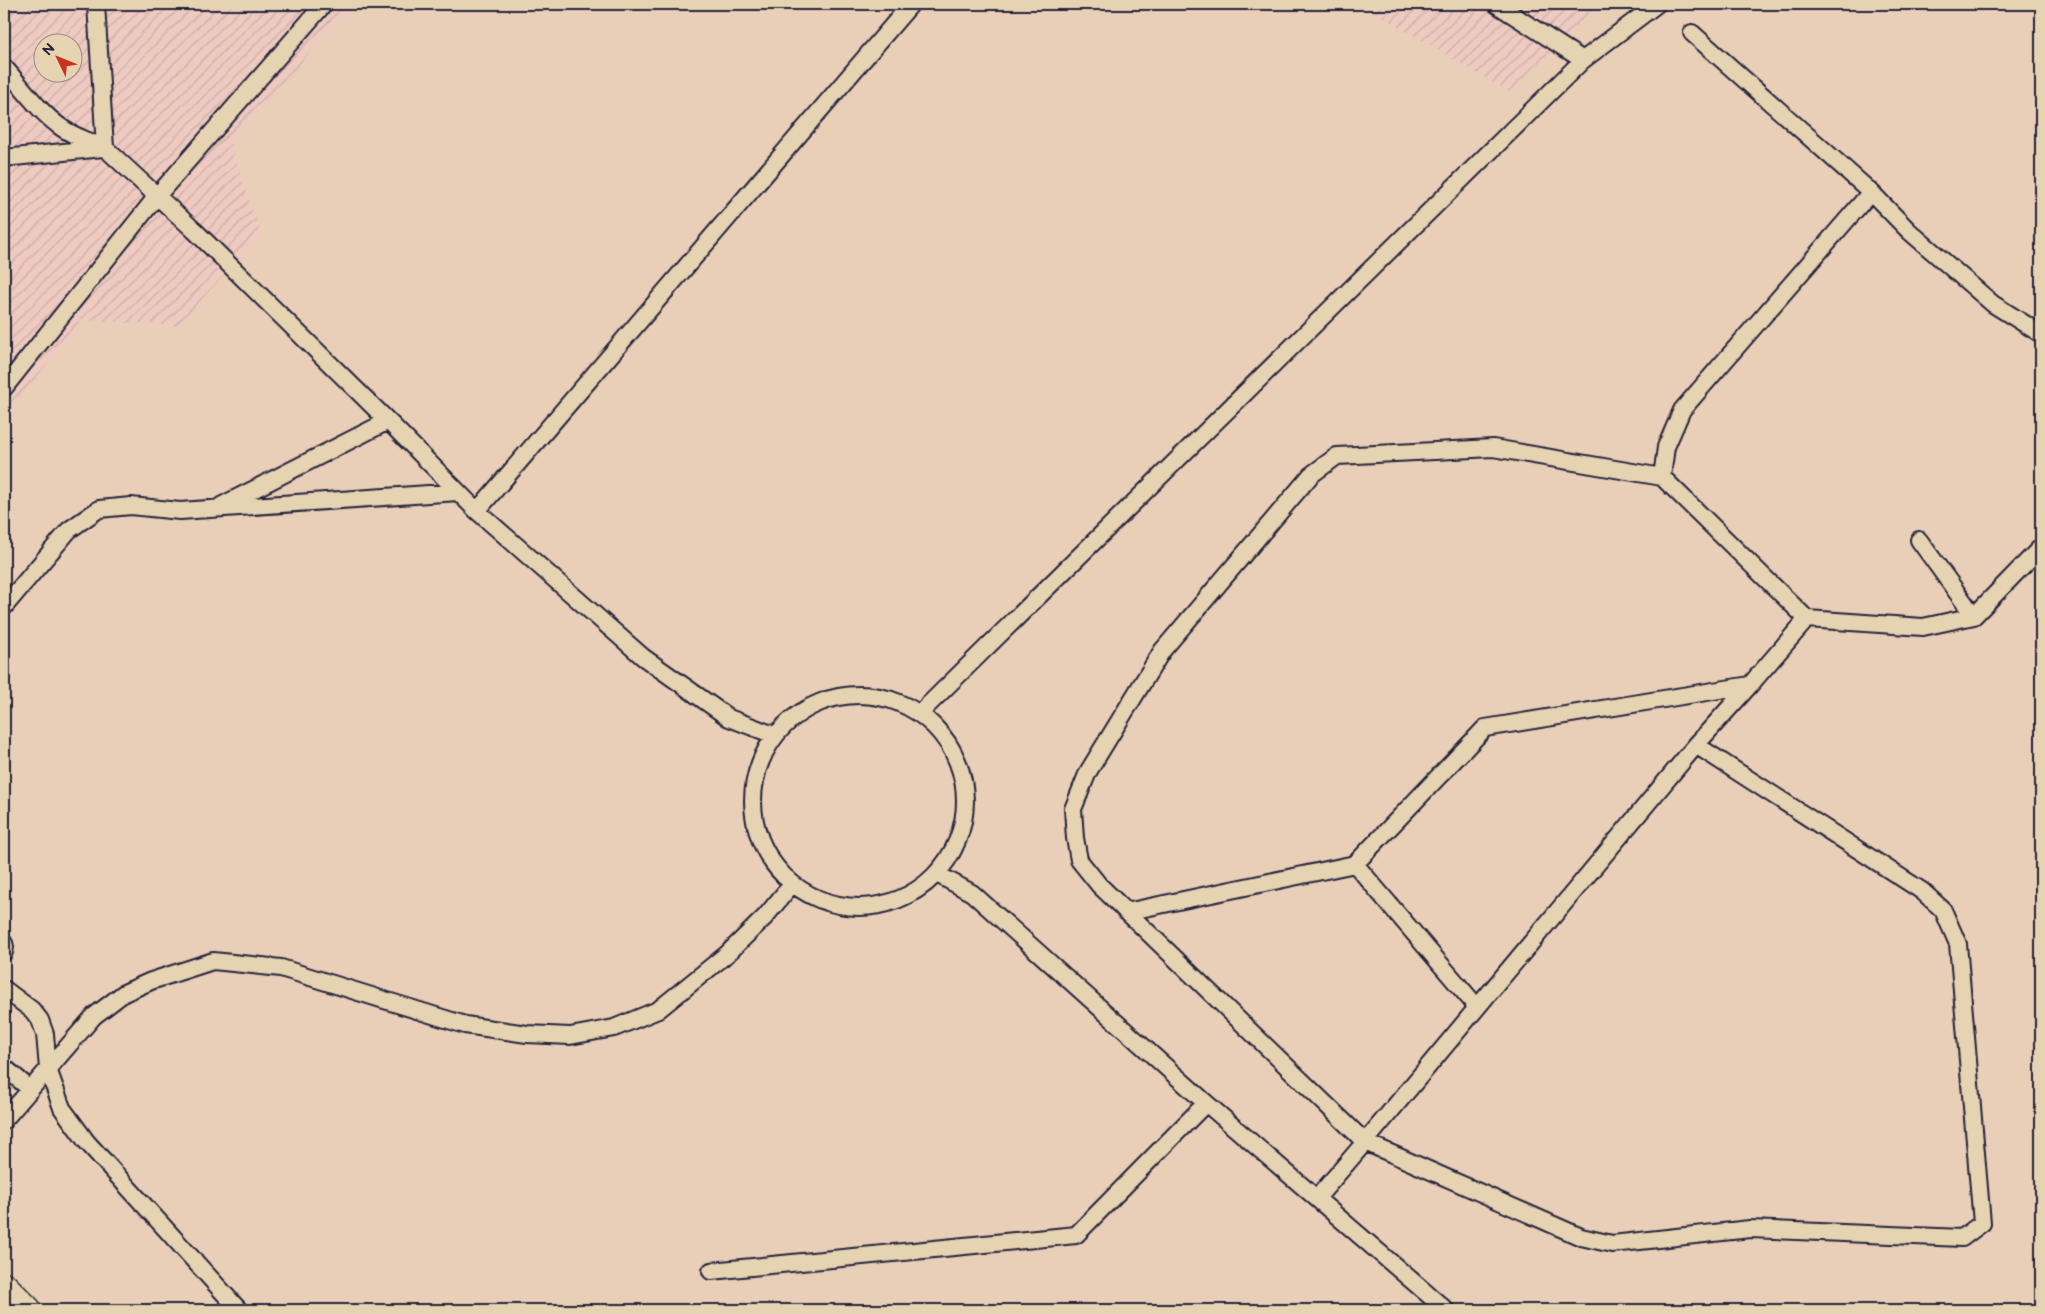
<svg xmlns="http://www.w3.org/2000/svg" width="2045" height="1314" font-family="'Balsamiq Sans',sans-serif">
<defs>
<pattern id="industrial-furrows" width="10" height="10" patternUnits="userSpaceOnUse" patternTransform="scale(1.25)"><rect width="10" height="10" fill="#eecac0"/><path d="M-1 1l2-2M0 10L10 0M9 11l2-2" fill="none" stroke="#ccada6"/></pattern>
</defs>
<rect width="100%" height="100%" fill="#eacfb8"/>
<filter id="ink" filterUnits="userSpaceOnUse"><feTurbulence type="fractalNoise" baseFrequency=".02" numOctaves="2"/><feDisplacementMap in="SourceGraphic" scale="10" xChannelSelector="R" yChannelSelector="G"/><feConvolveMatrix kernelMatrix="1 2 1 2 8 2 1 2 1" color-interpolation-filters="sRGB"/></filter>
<g filter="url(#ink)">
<!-- industrial -->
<path fill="url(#industrial-furrows)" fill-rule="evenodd" d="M4,4H352L230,143L261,235L177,326L85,320L4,415ZM42,42H72V72H42Z
M1360,4H1601L1509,92Z"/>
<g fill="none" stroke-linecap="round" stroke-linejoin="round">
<!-- lane casing -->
<g stroke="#22223b" stroke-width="20">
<path id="lane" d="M96,4L105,148L195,231L388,421L477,511L643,657L729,718L774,735
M1496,4L1583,60
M1692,33L1871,192L1909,231L1993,304L2041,334
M4,67C23,88 38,111 62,128C75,137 91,142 105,148
M4,158L103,148
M4,388L157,196L324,4
M1662,477L1666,447L1682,410L1871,192
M221,506L388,421
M477,511L911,4
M1919,540L1974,616L2041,547
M4,607L69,530L99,509L131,506L180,511L458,492
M1807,619L1923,627L1974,616
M753 801a106 106 0 1 1 212 0a106 106 0 1 1-212 0Z
M920,713L1583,60L1657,4
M1696,745L1922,891L1943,910L1958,944L1982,1223L1962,1238L1750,1229L1612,1244L1581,1237L1365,1142L1099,885L1079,860L1075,838L1073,809L1088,772L1162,651L1311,475L1337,456L1493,448L1662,477L1807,619L1750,685
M937,874L972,893L1206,1103L1446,1310
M1126,912L1355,864
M4,943L5,947L4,952
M4,989L32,1010L40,1020L45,1034L48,1069L62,1108L86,1141L239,1310
M4,1067L30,1089
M4,1120L94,1016L124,993L151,981L213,961L281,968L465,1025L527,1034L570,1036L614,1028L658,1010L727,954L765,917L792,884
M1317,1198L1365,1142L1696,745L1750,685L1485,728L1355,864L1477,1007
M711,1271L1076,1235L1206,1103"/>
</g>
<!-- street casing -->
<g stroke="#22223b" stroke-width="31">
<path id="street" d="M4,1287L27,1310"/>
</g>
<!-- lane -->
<use href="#lane" stroke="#e6d3b1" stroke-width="16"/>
<!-- street -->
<use href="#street" stroke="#e6d3b1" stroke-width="28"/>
</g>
</g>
<!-- margin -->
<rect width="2045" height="1314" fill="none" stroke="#e6d3b1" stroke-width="20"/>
<rect x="10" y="10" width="2025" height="1294" fill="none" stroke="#22223b" stroke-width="2" filter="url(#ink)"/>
<!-- north arrow -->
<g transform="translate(58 58) rotate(313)"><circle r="24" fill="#e6d3b1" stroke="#988c82"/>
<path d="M0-4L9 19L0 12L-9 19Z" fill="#c8321e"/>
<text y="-8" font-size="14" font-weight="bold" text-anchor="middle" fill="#22223b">N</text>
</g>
</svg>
